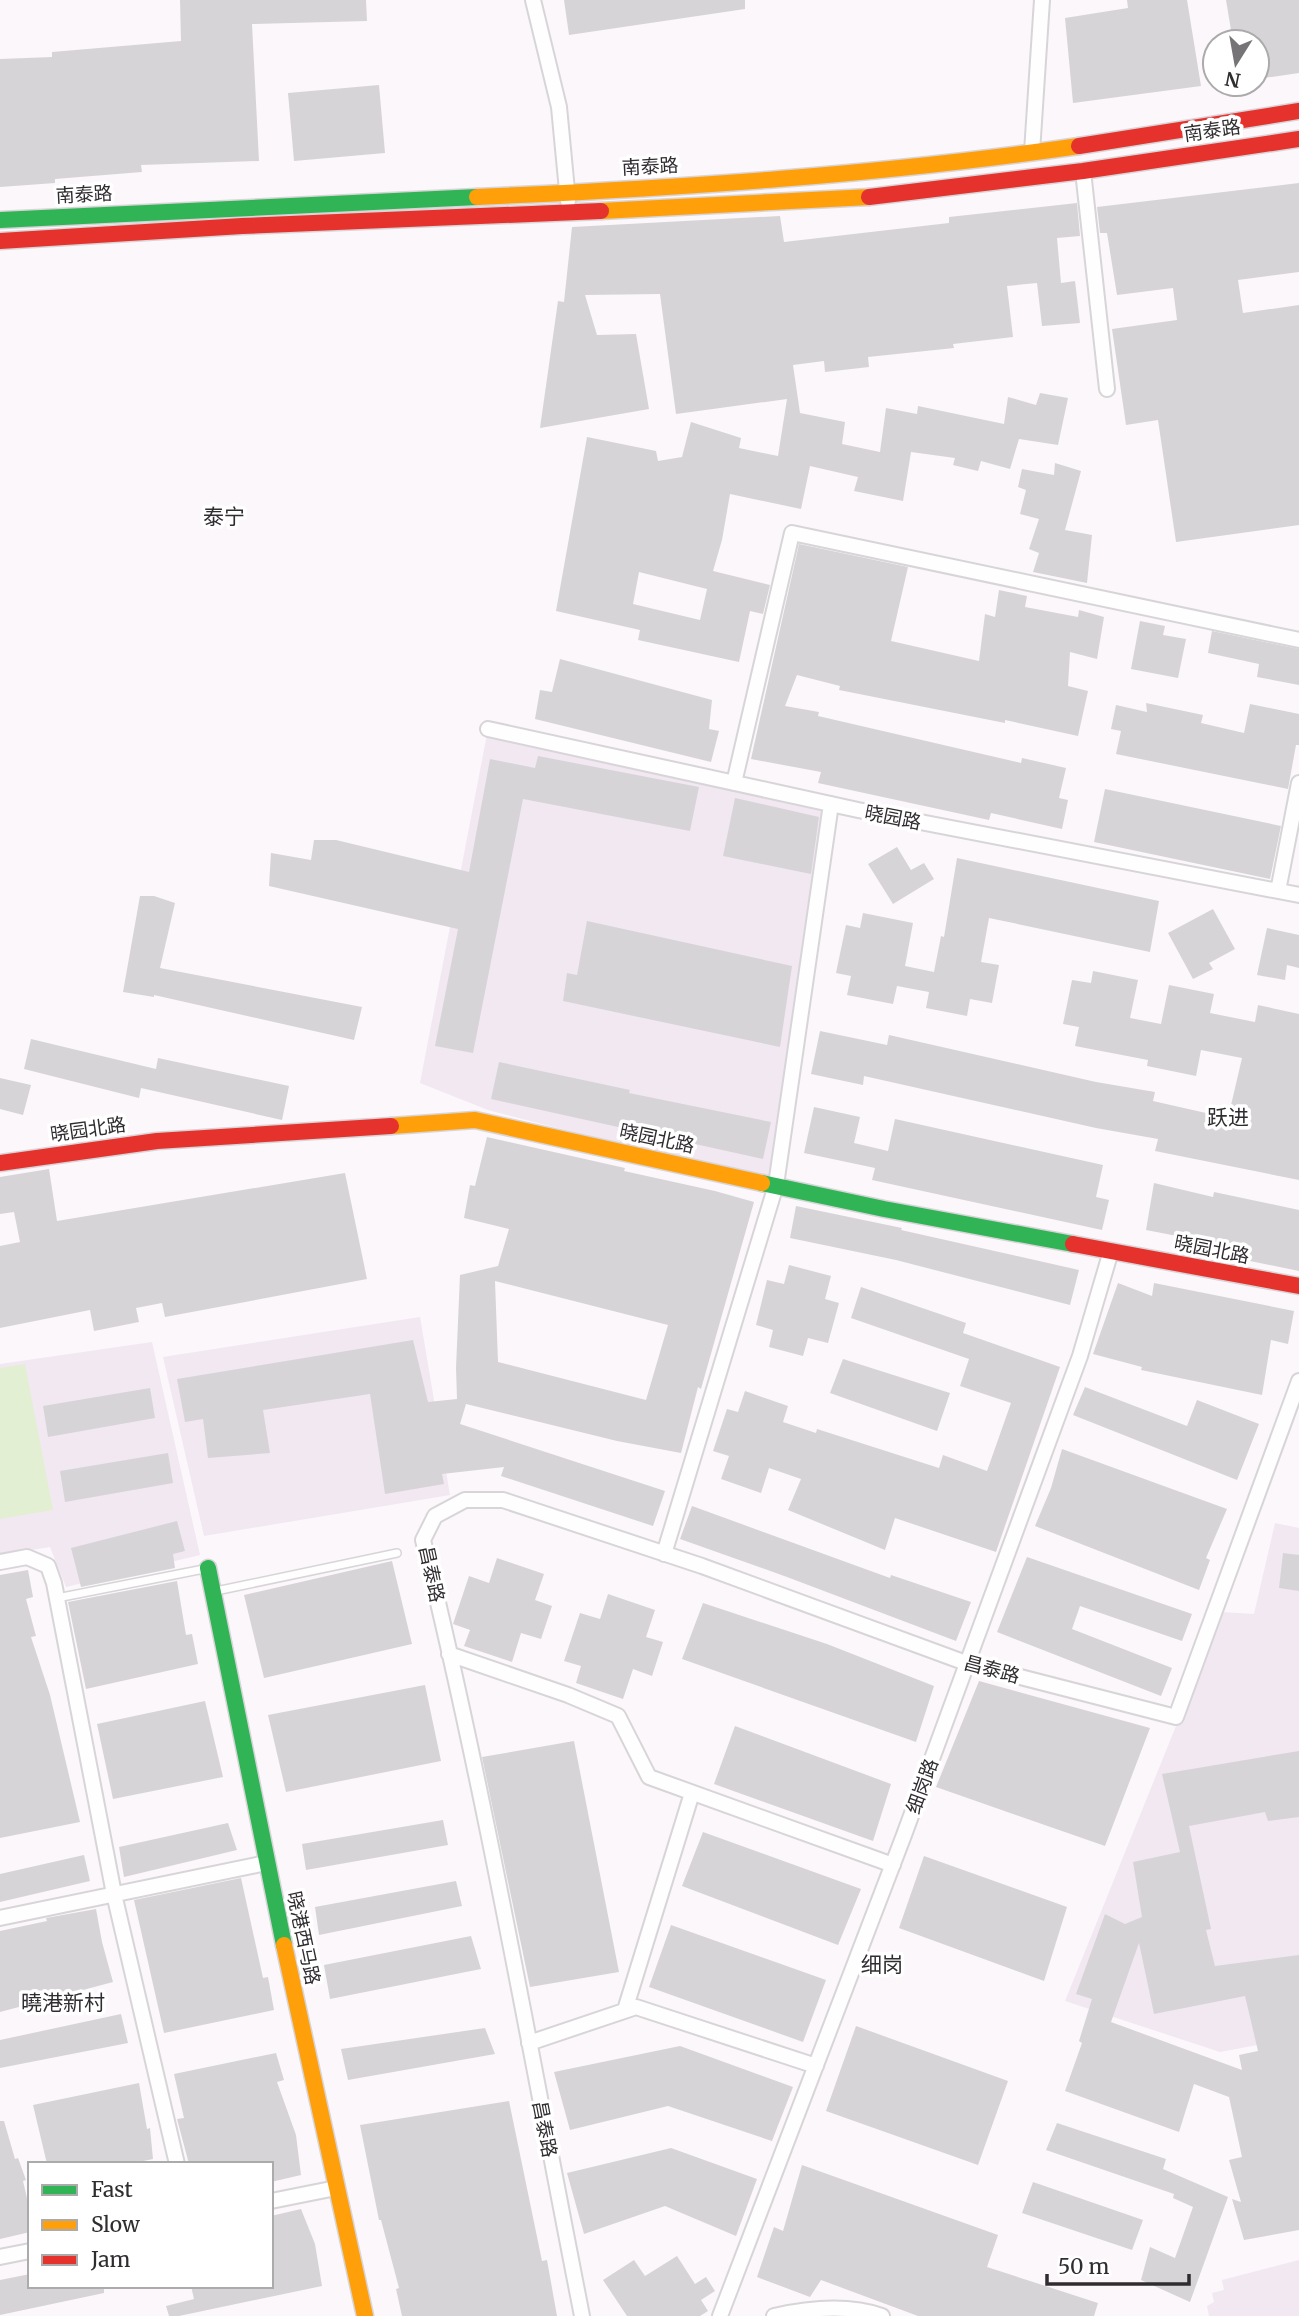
<svg xmlns="http://www.w3.org/2000/svg" width="1299" height="2316" font-family="Merriweather,'Noto Sans SC',serif">
<rect width="100%" height="100%" fill="#fbf7fb"/>
<!-- built -->
<path fill="#f2e8f2" d="M488,729L831,804L776,1185L488,1110L420,1083Z
M420,1317L450,1495L204,1536L163,1357Z
M152,1342L200,1555L66,1587L50,1547L0,1555V1364Z
M1275,1523L1299,1528V2037L1220,2052L1065,2001L1222,1612L1254,1614Z
M1299,2260V2316H1209L1207,2306L1214,2302L1212,2293L1224,2290L1222,2280Z"/>
<!-- green -->
<path fill="#e2efd2" d="M25,1364L53,1510L0,1519V1368Z"/>
<!-- building -->
<path fill="#d7d4d7" fill-rule="evenodd" d="M180,0H366L367,21L252,24L259,161L141,165L142,172L55,179V183L0,187V59L52,57V52L181,41Z
M564,0H745V9L569,35Z
M1127,0H1187L1201,86L1073,103L1065,18L1128,8Z
M1226,0H1299V73L1257,79V42H1233Z
M379,85L385,153L294,161L288,93Z
M1299,183V272L1238,280L1243,313L1299,305V525L1176,542L1158,420L1126,425L1112,329L1177,320L1173,288L1117,295L1107,233H1100L1097,207Z
M1077,203L1080,236L1057,238L1061,283L1075,281L1080,323L1042,326L1037,283L1007,286L1013,337L953,344L954,348L868,357L869,367L825,372L824,361L793,365L800,413L845,422L842,444L880,452L886,408L917,414L918,406L1004,424L1008,397L1036,405L1040,393L1068,398L1058,445L1019,439L1010,469L981,461L978,471L953,465L955,458L911,452L903,501L854,491L858,477L810,466L801,509L730,494L722,540L713,571L770,585L763,614L750,611L739,662L638,640L640,630L556,611L587,437L656,451L658,461L682,457L691,422L741,438L739,448L778,456L787,399L676,414L660,294L585,295L597,335L636,334L649,409L540,428L558,301L564,302L572,227L780,216L784,242L949,223V217ZM639,572L707,589L700,620L633,604Z
M1055,463L1081,471L1065,530L1092,535L1087,583L1033,572L1039,553L1029,549L1039,519L1020,514L1026,490L1018,487L1022,469L1054,475Z
M799,544L908,567L891,641L979,661L985,614L995,617L999,590L1027,596L1025,607L1078,617L1079,610L1104,617L1097,659L1070,652L1068,686L1088,691L1078,736L1005,720V723L839,690L840,686L797,675L785,706L819,712L818,716L1021,763L1022,758L1066,768L1059,798L1068,800L1062,829L991,813L989,820L818,783L821,772L751,759Z
M1140,621L1165,626L1163,635L1186,639L1178,678L1131,669Z
M1212,631L1299,649V685L1257,677L1259,664L1208,653Z
M560,659L712,700L709,729L719,731L711,762L535,719L540,690L552,692Z
M1146,703L1203,715L1201,723L1244,733L1250,704L1299,714V745H1296L1288,789L1116,754L1121,731L1111,729L1116,705L1147,712Z
M538,756L699,787L690,831L523,799L473,1053L435,1046L458,929L269,886L271,853L311,860L314,840H336L469,872L490,759L535,768Z
M1105,789L1281,826L1270,879L1094,842Z
M735,798L819,817L811,874L723,856Z
M897,847L911,870L924,863L934,879L893,904L868,864Z
M957,858L1159,901L1150,952L989,918L981,962L999,965L992,1003L970,999L967,1016L926,1008L929,992L897,986L893,1004L847,995L851,976L836,973L846,925L860,928L863,913L913,923L905,966L934,972L941,936L944,937Z
M140,896H154L175,903L160,968L362,1007L354,1040L154,995V997L123,992Z
M1213,909L1235,949L1209,963L1213,969L1193,979L1168,933Z
M587,921L792,966L780,1047L563,1001L567,973L577,975Z
M1267,928L1299,935V968L1287,965L1285,980L1257,975Z
M1093,971L1138,980L1130,1018L1161,1024L1169,985L1214,994L1210,1013L1255,1022L1258,1005L1299,1014V1180L1155,1151L1158,1139L1096,1128L864,1076L863,1085L811,1074L820,1031L887,1045L889,1035L1096,1082L1155,1092L1153,1101L1228,1118L1242,1058L1201,1050L1196,1076L1147,1066L1148,1060L1075,1046L1079,1027L1063,1024L1072,980L1091,983Z
M31,1039L156,1069L158,1058L289,1086L282,1120L141,1088L139,1098L24,1069Z
M499,1062L630,1090L629,1093L771,1122L763,1159L491,1099Z
M0,1078L31,1085L23,1115L0,1109Z
M814,1107L860,1117L854,1143L888,1151L895,1119L1103,1165L1096,1197L1109,1200L1102,1230L872,1180L875,1168L804,1153Z
M487,1137L625,1168L624,1171L715,1191L754,1202L701,1389L698,1387L681,1453L617,1441L466,1404L460,1424L665,1491L653,1526L501,1476L504,1467L442,1474L444,1484L385,1494L370,1394L263,1410L270,1453L208,1458L203,1419L185,1422L177,1379L413,1340L428,1402L457,1399L456,1368L460,1275L498,1266L509,1229L464,1218L470,1185L475,1186ZM495,1281L668,1325L646,1400L498,1362Z
M49,1169L57,1221L345,1173L367,1279L165,1317L162,1303L136,1308L139,1322L94,1331L90,1310L0,1328V1246L20,1242L14,1212L0,1214V1177Z
M1154,1183L1213,1197L1214,1192L1299,1210V1271L1201,1251L1203,1241L1146,1230Z
M796,1206L902,1228L901,1230L1079,1270L1070,1305L896,1260L790,1238Z
M789,1265L831,1276L825,1299L839,1303L828,1343L808,1338L803,1356L769,1347L773,1330L756,1325L767,1280L784,1284Z
M1118,1283L1152,1296L1154,1283L1294,1311L1288,1344L1271,1340L1262,1395L1141,1370L1142,1367L1093,1354Z
M861,1287L966,1323L963,1333L1060,1367L996,1552L895,1518L885,1550L788,1510L801,1479L769,1468L761,1493L721,1479L729,1456L713,1451L727,1409L738,1412L745,1391L788,1406L783,1422L816,1433L817,1429L939,1468L943,1455L987,1471L1011,1403L960,1386L969,1359L851,1318Z
M843,1359L950,1393L937,1431L830,1393Z
M1085,1387L1187,1426L1197,1400L1259,1424L1237,1480L1073,1415Z
M150,1388L155,1418L48,1437L43,1406Z
M1062,1449L1227,1509L1206,1558L1210,1560L1199,1590L1035,1526L1051,1488Z
M168,1453L173,1483L65,1502L60,1471Z
M692,1506L890,1578L891,1575L971,1602L956,1641L787,1577L680,1539Z
M177,1521L185,1551L173,1554L175,1568L81,1587L71,1548Z
M1283,1553L1299,1555V1591L1279,1588Z
M1027,1557L1192,1614L1182,1641L1080,1606L1072,1629L1172,1668L1161,1696L997,1632Z
M497,1558L544,1574L535,1600L552,1606L541,1639L521,1633L512,1662L464,1646L470,1630L453,1624L469,1576L489,1583Z
M392,1561L412,1644L264,1678L244,1595Z
M28,1570L33,1597L26,1599L36,1636L31,1637L50,1695L80,1822L0,1838V1575Z
M177,1581L186,1635L192,1634L198,1664L86,1689L68,1602Z
M608,1594L655,1610L646,1637L663,1642L652,1676L633,1669L623,1699L576,1683L581,1666L564,1661L580,1613L600,1619Z
M703,1603L827,1644L934,1686L916,1742L682,1659Z
M979,1681L1150,1728L1105,1846L936,1787Z
M425,1685L441,1761L286,1792L268,1715Z
M205,1701L223,1777L113,1799L97,1724Z
M735,1726L891,1784L873,1841L714,1784Z
M574,1741L619,1972L530,1987L482,1757Z
M1299,1751V1817L1268,1821L1265,1812L1189,1826L1211,1929L1206,1930L1215,1966L1299,1955V2230L1244,2240L1232,2199L1241,2202L1229,2160L1242,2157L1229,2097L1194,2084L1179,2132L1065,2091L1082,2043L1079,2041L1092,1999L1076,1994L1105,1914L1125,1924L1142,1917L1133,1862L1180,1852L1162,1774ZM1139,1943L1154,2014L1245,1996L1258,2051L1239,2055L1242,2070L1111,2022Z
M443,1820L448,1845L306,1870L302,1844Z
M228,1823L237,1850L124,1877L119,1847Z
M703,1832L861,1889L838,1945L682,1886Z
M84,1855L90,1881L0,1902V1874Z
M924,1856L1067,1907L1044,1981L899,1928Z
M241,1878L263,1978L268,1977L274,2010L164,2033L134,1900Z
M456,1881L462,1906L319,1935L315,1907Z
M96,1909L102,1942L113,1982L0,2012V1931L47,1921L46,1918Z
M671,1925L826,1980L803,2042L649,1987Z
M471,1936L481,1969L330,1999L324,1965Z
M121,2014L128,2043L0,2068V2040Z
M856,2026L1008,2081L978,2165L826,2111Z
M485,2028L495,2054L348,2080L341,2049Z
M680,2046L793,2087L772,2141L668,2106L570,2130L554,2072Z
M276,2053L284,2080L277,2082L296,2135L301,2175L271,2182V2164H189L177,2119L184,2118L174,2074Z
M139,2083L147,2129L150,2128L153,2159L129,2164H47L33,2105Z
M509,2101L542,2261L547,2260L557,2316H402L396,2289L399,2288L381,2220H379L360,2125Z
M0,2121H4L15,2159L18,2158L26,2180L23,2181L30,2211V2232L0,2239Z
M1057,2123L1166,2159L1163,2169L1228,2197L1190,2302L1141,2280L1150,2247L1175,2258L1193,2207L1173,2198L1174,2194L1046,2150Z
M671,2148L757,2179L736,2236L665,2206L584,2234L567,2173Z
M802,2165L998,2235L987,2267L1098,2303L1094,2316H918L821,2280L810,2297L757,2277L774,2227L783,2231Z
M1033,2182L1143,2220L1132,2250L1022,2213Z
M301,2209L315,2244L322,2286L179,2316H169L166,2306L194,2299L191,2286H271V2216Z
M677,2256L695,2284L706,2277L715,2291L701,2300L708,2311L700,2316H627L603,2280L634,2260L645,2276Z
M30,2274V2286H104V2293L0,2315V2280Z"/>
<g fill="none" stroke-linecap="round" stroke-linejoin="round">
<!-- lane casing -->
<g stroke="#d8d5d8" stroke-width="10">
<path id="lane" d="M216,1591L397,1553
M57,1598L204,1569"/>
</g>
<!-- street casing -->
<g stroke="#d8d5d8" stroke-width="18">
<path id="street" d="M533,0L559,107L568,201
M1032,152L1042,0
M1083,171L1107,389
M488,729L858,810L1299,895
M734,783L792,533L1299,640
M1278,891L1299,783
M664,1554L776,1185L831,804
M0,1562L27,1557L48,1566L54,1583L114,1894L177,2164
M449,1654L568,1695L618,1716L649,1777L893,1865
M0,1918L266,1863
M625,2010L692,1793
M529,2043L636,2007L816,2066
M271,2201L336,2188
M0,2257L30,2251
M582,2316C531,2057 486,1796 423,1540L435,1516L465,1500H503L702,1566L966,1663L1176,1717L1299,1381
M720,2316L904,1835L1080,1356L1111,1251
M774,2316C809,2308 848,2304 882,2316"/>
</g>
<!-- fast casing -->
<g stroke="#d8d5d8" stroke-width="19">
<path id="fast" d="M0,220L477,197
M762,1183L884,1209L1073,1244
M208,1568L284,1945"/>
</g>
<!-- slow casing -->
<g stroke="#d8d5d8" stroke-width="19">
<path id="slow" d="M477,197C679,188 879,175 1079,146
M601,211L869,197
M391,1126L475,1120L762,1183
M284,1945L365,2316"/>
</g>
<!-- jam casing -->
<g stroke="#d8d5d8" stroke-width="19">
<path id="jam" d="M1079,146L1299,111
M869,197L1083,171L1299,139
M0,241L242,226L601,211
M0,1163L157,1141L391,1126
M1073,1244L1299,1286"/>
</g>
<!-- lane -->
<use href="#lane" stroke="#fefefe" stroke-width="7"/>
<!-- street -->
<use href="#street" stroke="#fefefe" stroke-width="14"/>
<!-- fast -->
<use href="#fast" stroke="#30b455" stroke-width="16"/>
<!-- slow -->
<use href="#slow" stroke="#ff9f0a" stroke-width="16"/>
<!-- jam -->
<use href="#jam" stroke="#e5322d" stroke-width="16"/>
</g>
<g text-anchor="middle" stroke-width="7" stroke-linejoin="round" paint-order="stroke">
<!-- street labels -->
<g font-size="19" fill="#302d30" stroke="#fff">
<text transform="translate(1212 130) rotate(-8)" y="7">南泰路</text>
<text transform="translate(650 166) rotate(-3)" y="7">南泰路</text>
<text transform="translate(84 194) rotate(-3)" y="7">南泰路</text>
<text transform="translate(893 817) rotate(11)" y="7">晓园路</text>
<text transform="translate(88 1129) rotate(-8)" y="7">晓园北路</text>
<text transform="translate(657 1138) rotate(12)" y="7">晓园北路</text>
<text transform="translate(1212 1249) rotate(11)" y="7">晓园北路</text>
<text transform="translate(432 1574) rotate(78)" y="7">昌泰路</text>
<text transform="translate(992 1669) rotate(15)" y="7">昌泰路</text>
<text transform="translate(922 1786) rotate(-70)" y="7">细岗路</text>
<text transform="translate(304 1938) rotate(78)" y="7">晓港西马路</text>
<text transform="translate(545 2129) rotate(79)" y="7">昌泰路</text>
</g>
<!-- neighbourhood labels -->
<g font-size="21" fill="#302d30" stroke="#fff">
<text x="224" y="524">泰宁</text>
<text x="1228" y="1125">跃进</text>
<text x="882" y="1972">细岗</text>
<text x="63" y="2010">曉港新村</text>
</g>
</g>
<!-- legend -->
<rect x="28" y="2162" width="245" height="126" fill="#ffffff" stroke="#acabac" stroke-width="2"/>
<rect x="42" y="2185" width="35" height="10" fill="#30b455" stroke="#acabac" stroke-width="2"/>
<text x="91" y="2197" font-size="21" fill="#302d30">Fast</text>
<rect x="42" y="2220" width="35" height="10" fill="#ff9f0a" stroke="#acabac" stroke-width="2"/>
<text x="91" y="2232" font-size="21" fill="#302d30">Slow</text>
<rect x="42" y="2255" width="35" height="10" fill="#e5322d" stroke="#acabac" stroke-width="2"/>
<text x="91" y="2267" font-size="21" fill="#302d30">Jam</text>
<!-- north arrow -->
<g transform="translate(1236 63) rotate(191)"><circle r="33" fill="#ffffff" stroke="#acabac" stroke-width="2"/>
<path d="M0-5L12 26L0 18L-12 26Z" fill="#777477"/>
<text y="-10" font-size="19" font-weight="bold" text-anchor="middle" fill="#302d30">N</text>
</g>
<!-- scale -->
<path d="M1047 2274v10h142v-10" fill="none" stroke="#302d30" stroke-width="3.5"/>
<text x="1058" y="2274" font-size="21" fill="#302d30" stroke="#ffffff" stroke-width="5" paint-order="stroke">50 m</text>
</svg>
